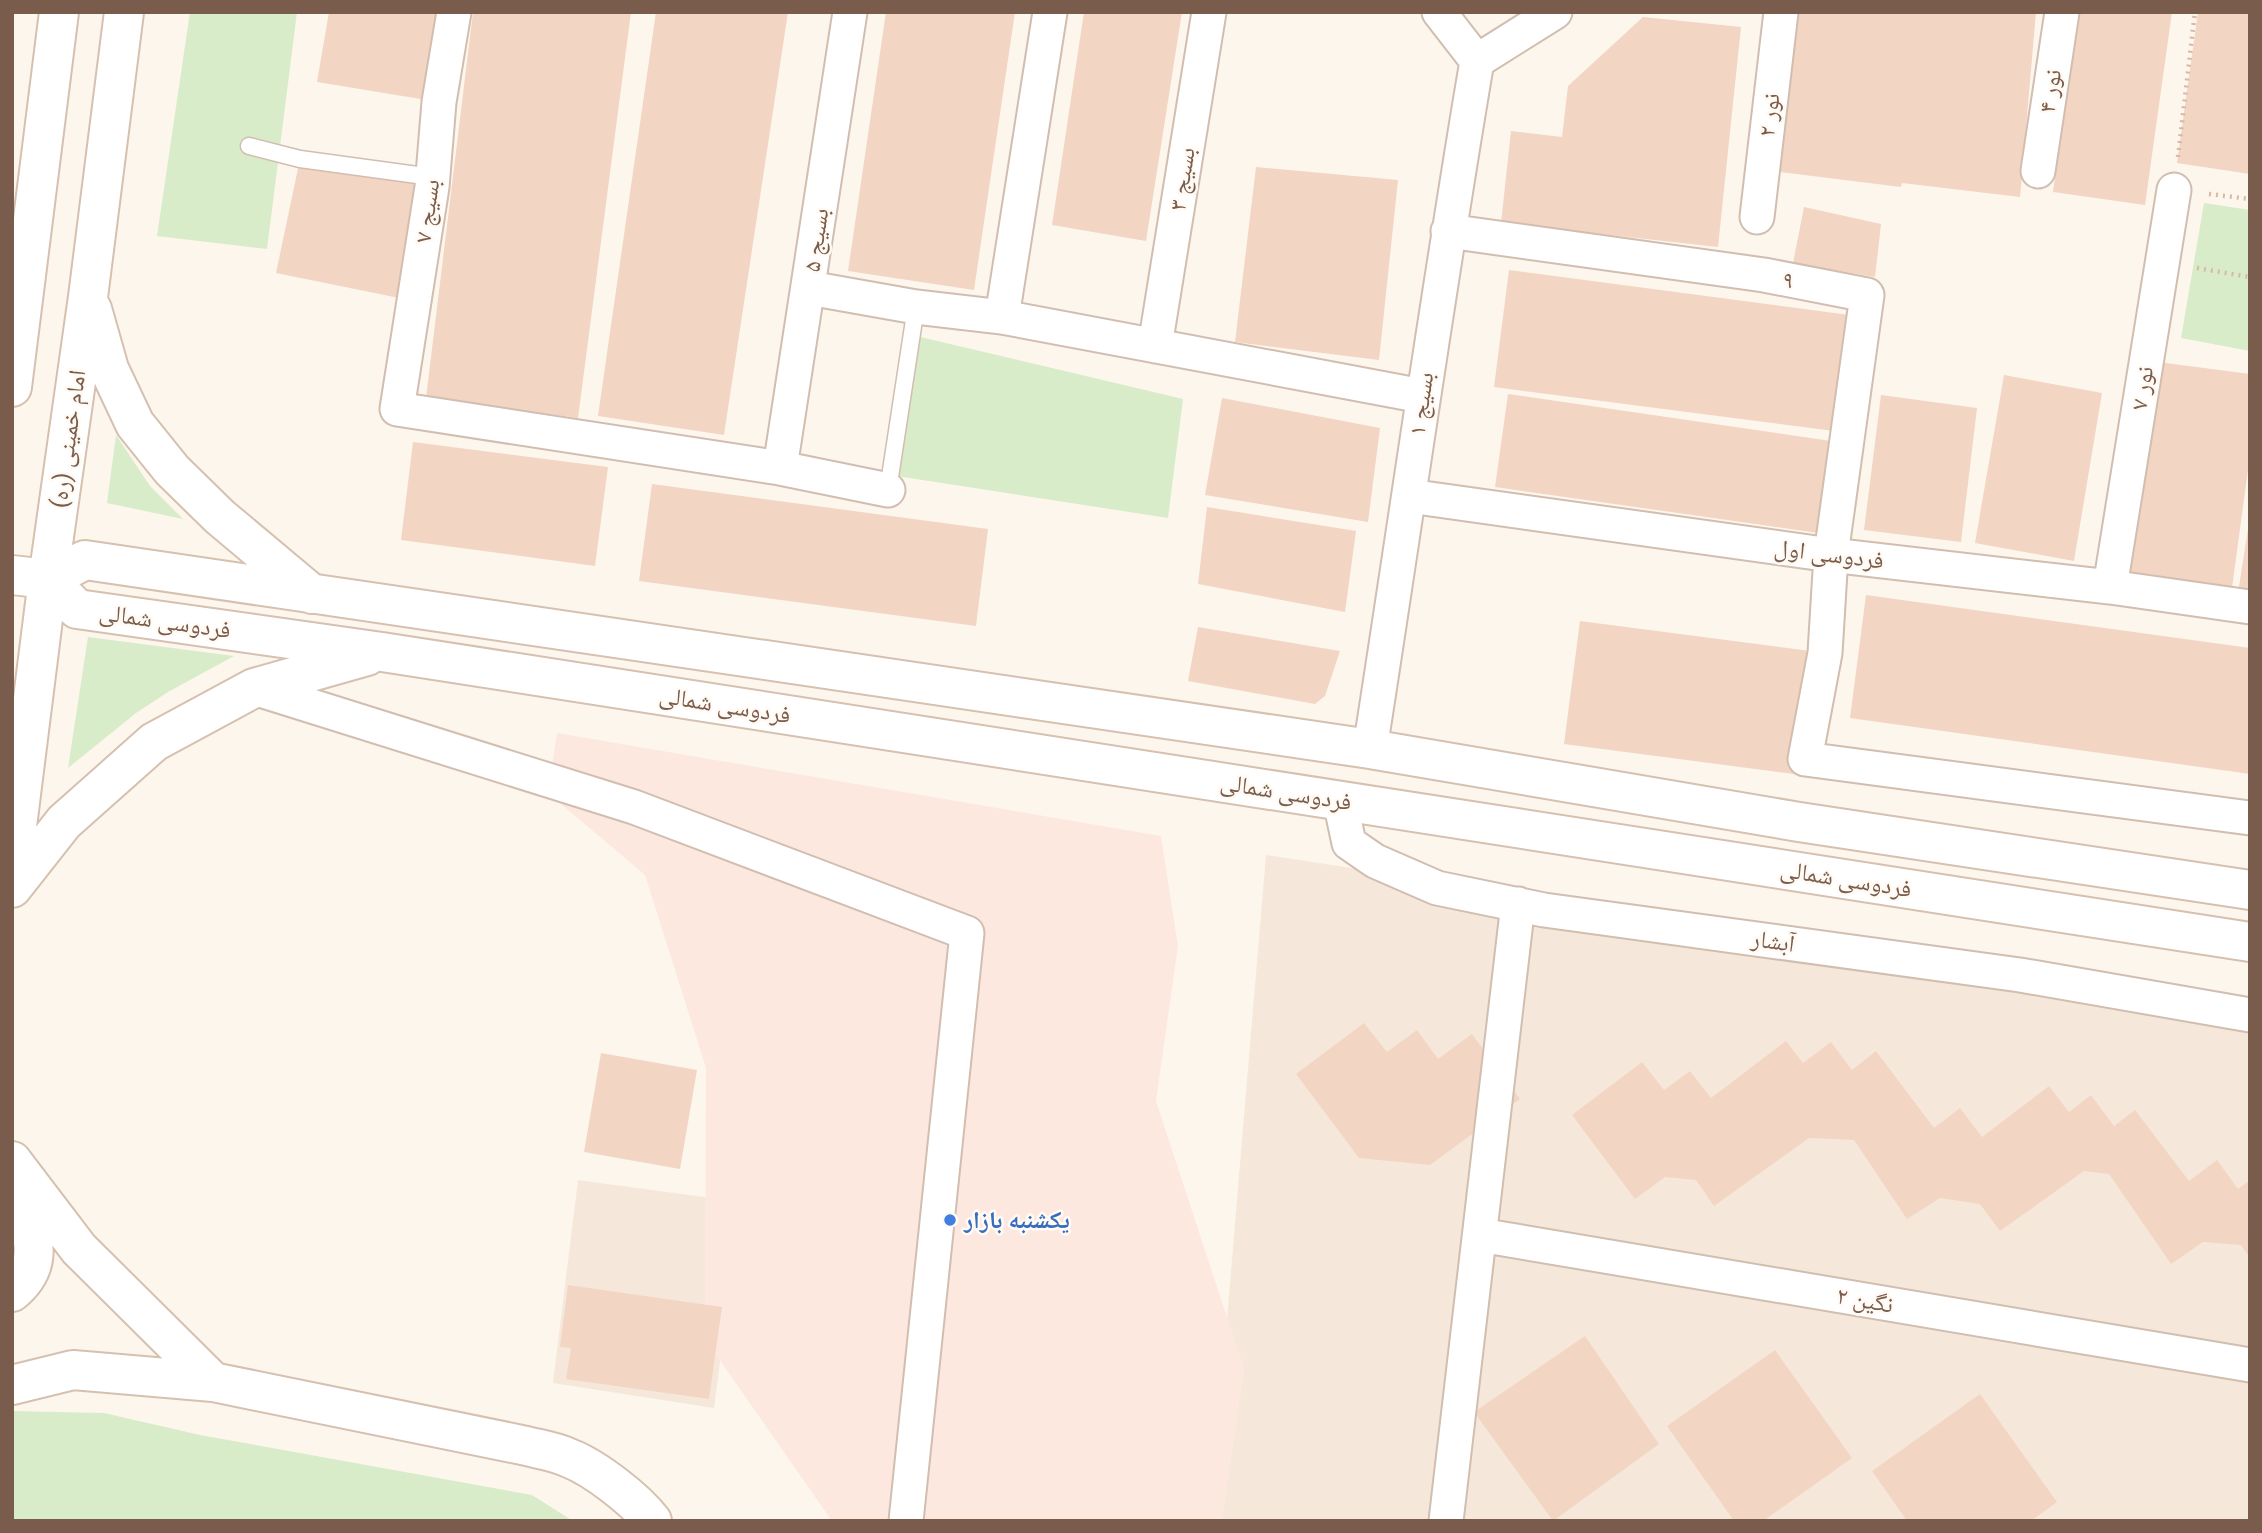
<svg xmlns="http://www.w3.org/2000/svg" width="2262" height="1533" font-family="Roboto,'Noto Naskh Arabic',sans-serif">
<rect width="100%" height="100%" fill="#fdf6ec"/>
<!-- residential -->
<path fill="#f5e8da" d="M1266,855L2250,1005V1521H1210Z
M578,1180L741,1202L714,1408L553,1383Z"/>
<!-- commercial -->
<path fill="#fde8e0" d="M557,733L1161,836L1178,946L1156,1101L1244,1369L1222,1521H832L705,1339L706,1068L645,875L548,793Z"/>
<!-- green -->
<path fill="#d8ecc9" d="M190,12H297L267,249L157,236Z
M2204,203L2250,210V351L2181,338Z
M912,335L1183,399L1168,518L890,475Z
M116,435L150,486L183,519L107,503Z
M88,637L234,656L168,692L136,713L68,768Z
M12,1411L104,1413L200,1435L532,1495L573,1521H12Z"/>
<!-- building -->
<path fill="#f3d5c3" d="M329,12H454L439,102L317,82Z
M473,12H631L578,418L426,398Z
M656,12H788L724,435L598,416Z
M886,12H1015L974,290L848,271Z
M1084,12H1182L1146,241L1052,225Z
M1787,12H2036L2020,197L1902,183L1901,187L1780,172Z
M2077,12H2172L2145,205L2053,192Z
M2198,12H2250V174L2177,163Z
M1643,17L1741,27L1718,247L1501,223L1511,131L1562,137L1568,86Z
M300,159L432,187L409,300L276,273Z
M1256,167L1398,180L1379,360L1235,342Z
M1804,207L1881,224L1875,277L1793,263Z
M1509,270L1849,315L1834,431L1494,387Z
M2158,362L2250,374V455L2232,588L2129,573Z
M2004,375L2102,393L2074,561L1975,543Z
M1508,394L1831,441L1818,533L1495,487Z
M1881,395L1977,408L1961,542L1864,530Z
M1222,398L1380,428L1368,522L1205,495Z
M413,442L608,467L595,566L401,540Z
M652,484L988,529L976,626L639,581Z
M1207,507L1356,531L1345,612L1198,584Z
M2248,529H2250V595L2238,593Z
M1866,595L2250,648V774L1850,718Z
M1580,621L1825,653L1809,776L1564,744Z
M1198,627L1340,651L1325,696L1315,704L1188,681Z
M1364,1023L1387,1052L1417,1030L1438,1059L1472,1034L1520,1099L1430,1165L1359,1158L1296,1074Z
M1786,1041L1803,1063L1831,1042L1852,1070L1876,1051L1934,1128L1960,1108L1982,1137L2049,1086L2069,1112L2091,1095L2114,1126L2135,1110L2189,1181L2217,1160L2238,1189L2250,1180V1258L2241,1245L2203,1242L2171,1264L2109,1174L2084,1171L2000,1231L1980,1204L1940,1198L1907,1219L1854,1140L1809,1138L1714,1206L1696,1180L1665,1177L1635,1199L1572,1115L1642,1062L1664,1090L1690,1071L1711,1098Z
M601,1053L697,1070L680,1169L584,1152Z
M568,1285L722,1307L709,1399L566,1379L571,1348L560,1347Z
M1585,1336L1659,1444L1553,1521L1474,1412Z
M1775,1350L1852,1458L1763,1521H1734L1667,1426Z
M1980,1394L2057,1502L2031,1521H1907L1872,1471Z"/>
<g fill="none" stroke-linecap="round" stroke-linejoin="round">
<!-- service casing -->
<g stroke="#d1beb0" stroke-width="19">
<path id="service" d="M249,146L300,159L432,177
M888,490L916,307"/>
</g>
<!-- minor casing -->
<g stroke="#d1beb0" stroke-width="37">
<path id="minor" d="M454,12L439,102L432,187L397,409L780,468L888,490
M1439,12L1477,61
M1477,61L1555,12
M2038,171L2062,12
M1757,217L1781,12
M1448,231L1764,275L1867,295L1831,555L1825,653L1805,759L2250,818
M809,288L916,307L1002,317L1422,396
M1002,317L1050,12
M1155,346L1209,12
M780,468L850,12
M1409,496L1831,555L2110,587L2250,607
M2110,587L2174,190
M254,688L634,807L967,933L906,1521
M1370,749C1406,519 1438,290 1477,61
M1340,801L1349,843L1375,861L1437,888L1544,910L2020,975L2250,1015
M1480,1235L2250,1365
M1446,1521L1518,904"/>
</g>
<!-- secondary casing -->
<g stroke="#d6c0b0" stroke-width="42">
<path id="secondary" d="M92,309L109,369L135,424L172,470L220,517L312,594
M12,387L59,12
M12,575L48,579
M48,579L77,609L382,652L2250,942
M48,579L85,560L1370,749L1799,822L2250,890
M12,866L48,579L88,297L124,12
M12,888L64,822L154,742L254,688L367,656
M12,1161L79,1249L213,1382
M12,1188C30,1224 50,1261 12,1292
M12,1385L73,1370L213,1382L522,1445C537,1449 555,1451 569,1458C595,1468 636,1500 652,1521"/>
</g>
<!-- path -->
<path stroke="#d9b8a5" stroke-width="4.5" stroke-dasharray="2 5" stroke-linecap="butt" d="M2178,157L2195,12
M2209,194L2250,199
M2197,268L2250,277"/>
<!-- service -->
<use href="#service" stroke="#fff" stroke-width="16"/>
<!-- minor -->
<use href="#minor" stroke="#fff" stroke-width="33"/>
<!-- secondary -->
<use href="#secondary" stroke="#fff" stroke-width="38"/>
</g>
<!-- markers -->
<circle fill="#3f7fe0" stroke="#fffaf3" stroke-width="2.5" cx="950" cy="1220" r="7"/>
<g text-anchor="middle" stroke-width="5" stroke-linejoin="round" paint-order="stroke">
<!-- street labels -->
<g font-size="24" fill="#7a5c4d" stroke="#fffaf3">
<text transform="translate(2050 91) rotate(-81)" y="8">نور ۴</text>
<text transform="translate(1769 115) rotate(-83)" y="8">نور ۲</text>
<text transform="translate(1182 179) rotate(-81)" y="8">بسیج ۳</text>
<text transform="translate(427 211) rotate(-82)" y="8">بسیج ۷</text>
<text transform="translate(816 240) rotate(-82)" y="8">بسیج ۵</text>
<text transform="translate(1788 280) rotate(11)" y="8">۹</text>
<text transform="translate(2142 388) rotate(-81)" y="8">نور ۷</text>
<text transform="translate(1421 404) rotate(-82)" y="8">بسیج ۱</text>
<text transform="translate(68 439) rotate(-82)" y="8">امام خمینی (ره)</text>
<text transform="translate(1829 554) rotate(7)" y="8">فردوسی اول</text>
<text transform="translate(165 621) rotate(8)" y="8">فردوسی شمالی</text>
<text transform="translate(725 705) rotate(9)" y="8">فردوسی شمالی</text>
<text transform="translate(1286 792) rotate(9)" y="8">فردوسی شمالی</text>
<text transform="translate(1846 879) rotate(9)" y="8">فردوسی شمالی</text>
<text transform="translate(1773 941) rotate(8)" y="8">آبشار</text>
<text transform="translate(1865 1300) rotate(10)" y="8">نگین ۲</text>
</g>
<!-- shop labels -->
<g font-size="24" font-weight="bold" fill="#366cbe" stroke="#fffaf3" text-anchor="start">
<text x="964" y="1228">یکشنبه بازار</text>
</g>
</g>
<!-- border -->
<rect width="2262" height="1533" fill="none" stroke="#7a5c4d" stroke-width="28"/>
</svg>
